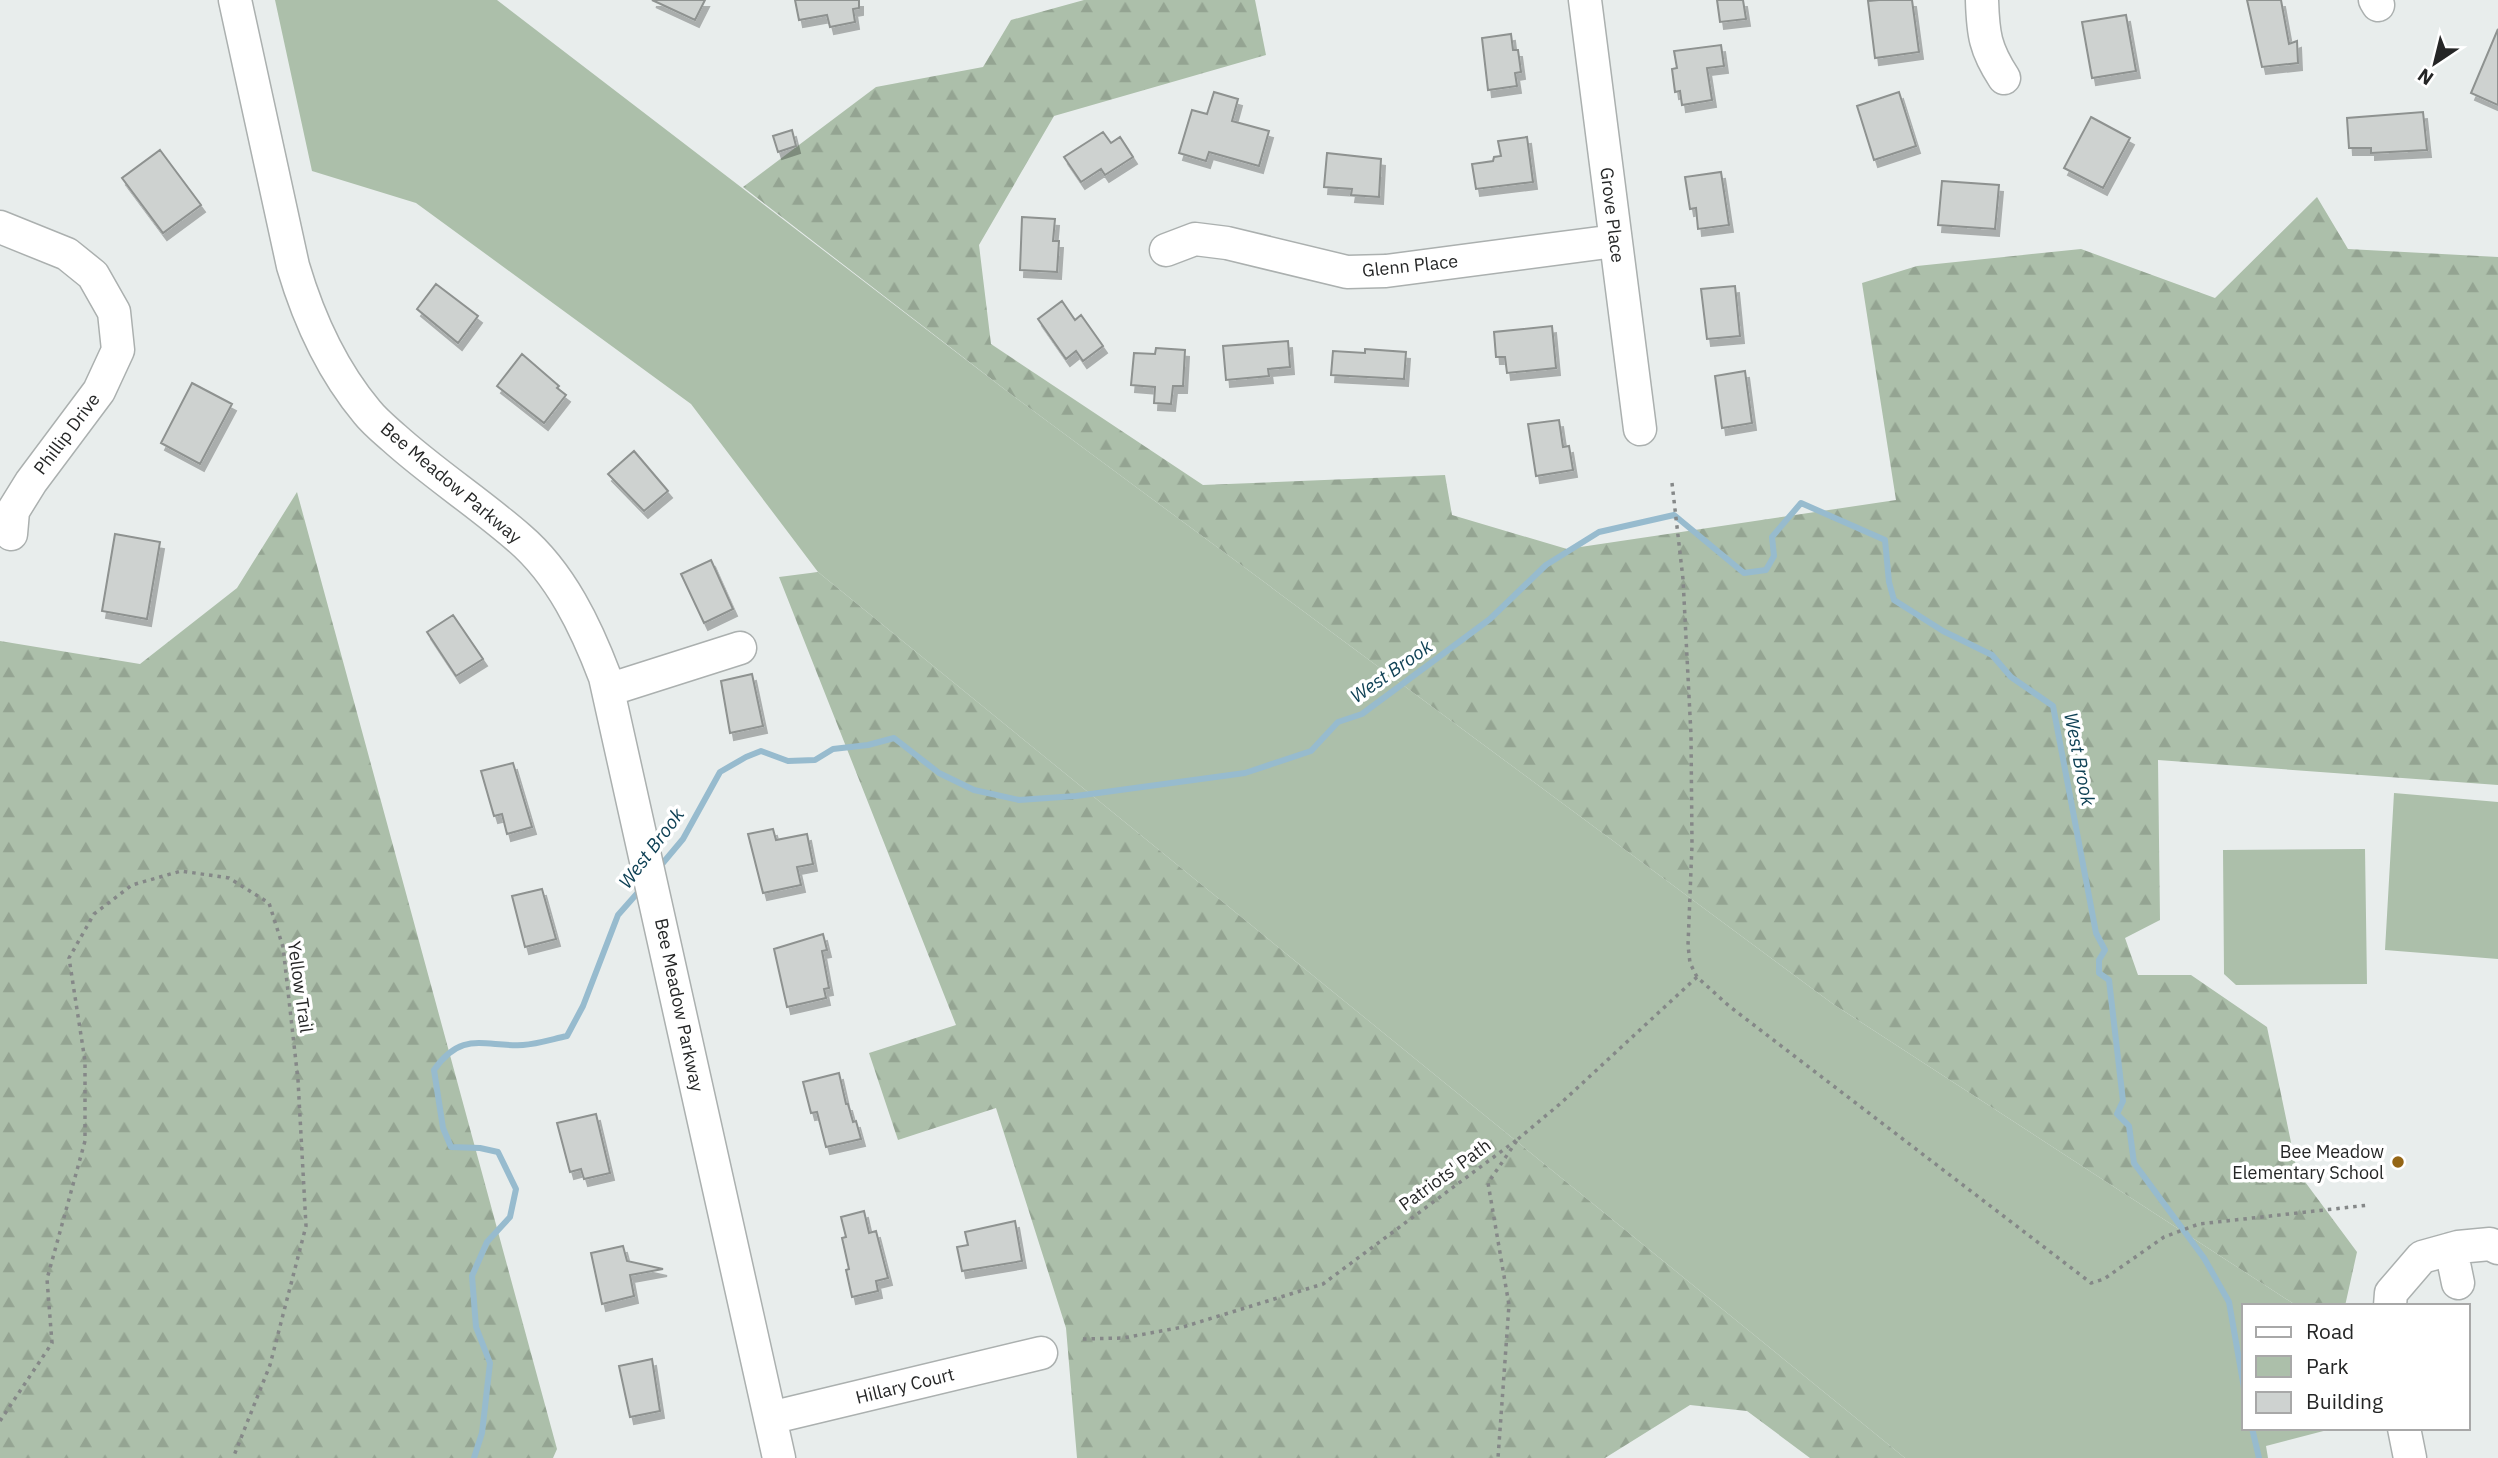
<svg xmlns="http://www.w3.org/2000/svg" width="2498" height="1458" font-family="'IBM Plex Sans',sans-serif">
<defs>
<pattern id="forest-firs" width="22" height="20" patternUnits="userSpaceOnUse" patternTransform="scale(1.75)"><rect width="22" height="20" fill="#acbfaa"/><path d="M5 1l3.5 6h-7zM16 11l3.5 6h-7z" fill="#94a492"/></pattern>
<filter id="shadow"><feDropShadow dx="4" dy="7" stdDeviation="0" flood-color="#0004"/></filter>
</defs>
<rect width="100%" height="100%" fill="#e8edec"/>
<!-- green -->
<path fill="#acbfaa" d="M275,0H497L1012,395L1833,1004L2297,1306H2244V1428H2335L2266,1446L2268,1458H1905L818,572L691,404L416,203L312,171Z
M2394,793L2498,802V959L2385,950Z
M2365,849L2367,984L2236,985L2224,974L2223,850Z"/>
<!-- forest -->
<path fill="url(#forest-firs)" d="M1084,0H1255L1266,55L1054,116L979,245L991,344L1203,485L1445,475L1452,515L1567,549L1896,500L1862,283L1917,266L2081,249L2215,298L2317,197L2348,249L2498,257V785L2158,760L2160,920L2125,938L2138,975H2191L2267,1027L2297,1171L2357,1252L2345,1306H2297L1833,1004L1012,395L743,187L876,87L983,67L1011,20Z
M297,492L557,1449L553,1458H0V641L140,664L237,588Z
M818,572L1905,1458H1810L1747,1411L1690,1405L1605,1458H1077L1066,1328L996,1108L898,1140L869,1053L956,1025L779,577Z"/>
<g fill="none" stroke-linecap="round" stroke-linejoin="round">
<!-- stream -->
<path stroke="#97bbce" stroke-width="6" d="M657,870L683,839L720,772L746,757L761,751L788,761L815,760L833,749L868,745L894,738L939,773L974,790L1019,800L1076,796L1245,773L1311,751L1338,722L1362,714L1490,619L1546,565L1599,532L1674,515L1744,573L1766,570L1774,556L1772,537L1801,503L1885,540L1889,582L1894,600L1943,631L1992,655L2011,677L2053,706L2096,933L2105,950L2099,960V973L2109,980L2123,1101L2117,1114L2129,1126L2134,1163L2204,1258L2229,1302L2244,1388
M2252,1428L2259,1458
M474,1458L482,1433L490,1363L476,1327L472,1276L487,1242L510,1217L516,1189L498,1152L480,1148L451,1147L443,1128L434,1070C462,1030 484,1047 523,1045C537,1044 553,1039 567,1036L583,1006L618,915L641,889"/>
</g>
<!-- building -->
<path fill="#ced2d0" stroke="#8e9290" stroke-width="2" filter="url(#shadow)" d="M652,0H705L695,20Z
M795,0H859V8L853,9L855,22L830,27L827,15L799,20Z
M1717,0H1743L1746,19L1720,22Z
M1879,0H1912L1919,52L1875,58L1868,1Z
M2247,0H2281L2289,44L2297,41L2298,63L2262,67Z
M2126,15L2136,71L2092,78L2082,22Z
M2498,29V105L2471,93Z
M1511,34L1513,50H1518L1521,72L1515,73L1517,86L1488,90L1482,38Z
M1721,45L1724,66L1707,68L1712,100L1682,105L1680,91L1675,92L1672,69L1677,68L1674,51Z
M1214,92L1238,99L1232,121L1269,131L1259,166L1209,152L1206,161L1179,153L1192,110L1207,114Z
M1899,92L1916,146L1874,160L1857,106Z
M2423,112L2427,150L2371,153V148H2349L2347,118Z
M2091,117L2130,138L2103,188L2064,168Z
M792,130L796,146L778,152L773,136Z
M1103,132L1111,143L1120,137L1133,157L1105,175L1101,169L1081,182L1064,157Z
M1527,137L1533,182L1476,189L1472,164L1493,161L1494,157L1501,156L1498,141Z
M160,150L201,205L163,233L122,178Z
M1327,153L1381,159L1379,197L1351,195L1352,189L1324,187Z
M1721,172L1729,225L1698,229L1696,208L1690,209L1685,177Z
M1942,181L1999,185L1995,229L1938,225Z
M1022,217L1055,219L1053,241H1059L1057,272L1020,270Z
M436,284L478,316L458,343L417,309Z
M1735,286L1740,336L1707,339L1701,289Z
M1062,301L1075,320L1081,315L1103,346L1083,361L1076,351L1066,359L1038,319Z
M1552,326L1556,368L1507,373L1505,357H1496L1494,332Z
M1288,341L1290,367L1268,369L1269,376L1226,380L1223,346Z
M1156,348L1185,350L1183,386H1173L1171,404L1154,403L1155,387L1131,385L1134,353L1155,354Z
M1365,349L1406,352L1404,379L1331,375L1333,351L1365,353Z
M522,354L559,386L557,388L566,395L544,423L497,386Z
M1745,371L1752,423L1722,428L1715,376Z
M192,383L232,404L200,464L161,443Z
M1559,420L1563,447L1569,446L1573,470L1536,476L1528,424Z
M634,451L668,491L644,511L608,474Z
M115,534L160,542L147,619L102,611Z
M711,560L733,609L704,623L681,574Z
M453,615L483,659L456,676L427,632Z
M752,674L763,726L730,733L721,681Z
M513,763L532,827L507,834L502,814L494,816L481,771Z
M773,829L776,840L807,834L813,864L797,867L801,885L763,893L748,834Z
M542,889L556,939L525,947L512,896Z
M823,934L827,950L822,951L829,988L824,989L826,998L787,1007L774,949Z
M839,1073L846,1104H848L853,1122L856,1121L861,1139L826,1147L817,1112L811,1113L803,1082Z
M596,1114L610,1173L584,1179L581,1169L570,1172L557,1123Z
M864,1211L869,1233L876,1231L888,1278L876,1281L878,1291L852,1297L846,1270L849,1269L842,1238L846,1237L841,1217Z
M1015,1221L1022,1261L962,1271L957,1247L968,1245L965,1232Z
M623,1246L627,1261L663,1269L630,1275L634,1296L602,1304L591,1253Z
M652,1359L660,1411L630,1417L619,1366Z"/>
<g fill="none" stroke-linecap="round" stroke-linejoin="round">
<!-- minor casing -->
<g stroke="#abb0af" stroke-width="35">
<path id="minor" d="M235,0L293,266C309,320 331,369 367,412C375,422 385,430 394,438C434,474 479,503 519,538C561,574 586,627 605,677L779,1458
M1585,0L1640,429
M1982,0C1983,34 1985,49 2004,78
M2375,0L2378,5
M0,227L67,254L93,275L114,312L118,350L99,391L31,482L13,511L11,534
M1166,250L1195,239L1227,243L1347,272L1386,271L1615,241
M608,690L740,648
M2451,1249L2458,1283
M2390,1306L2391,1293L2422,1257L2458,1247L2490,1244L2498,1248
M770,1418L1041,1353
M2404,1428L2410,1458"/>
</g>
<!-- path -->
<path stroke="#858888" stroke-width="3.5" stroke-dasharray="3.5 5" stroke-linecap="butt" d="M1672,483L1683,579L1691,735L1692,845L1688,945L1690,963L1697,977L1729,1006L2091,1283L2104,1279L2164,1237L2199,1224L2369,1205
M1518,1139L1561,1103L1697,977
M1083,1339L1123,1338L1183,1327L1323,1284L1518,1139L1488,1183L1509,1305L1498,1458
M0,1421L52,1343L47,1279L85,1141V1061L69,958L94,914L132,885L181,871L229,878L269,903L283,947L298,1080L306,1226L270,1365L233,1458"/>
<!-- minor -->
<use href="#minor" stroke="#fff" stroke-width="32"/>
</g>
<!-- markers -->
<circle fill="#946514" stroke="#fff" stroke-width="2.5" cx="2398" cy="1162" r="7"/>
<g text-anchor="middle" stroke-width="7" stroke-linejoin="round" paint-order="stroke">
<!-- street labels -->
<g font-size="18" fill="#252626" stroke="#fff">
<text transform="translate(1612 215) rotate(83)" y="6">Grove Place</text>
<text transform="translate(1410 266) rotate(-6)" y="6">Glenn Place</text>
<text transform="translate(67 434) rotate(-53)" y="6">Phillip Drive</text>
<text transform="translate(451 483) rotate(40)" y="6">Bee Meadow Parkway</text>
<text transform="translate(300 987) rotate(82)" y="6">Yellow Trail</text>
<text transform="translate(679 1005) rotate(78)" y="6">Bee Meadow Parkway</text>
<text transform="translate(1445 1175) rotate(-36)" y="6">Patriots' Path</text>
<text transform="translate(905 1386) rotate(-14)" y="6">Hillary Court</text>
</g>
<!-- poi labels -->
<g font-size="18" fill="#252626" stroke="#fff" text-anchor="end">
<text x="2384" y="1158">Bee Meadow<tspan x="2384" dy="21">Elementary School</tspan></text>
</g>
<!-- water labels -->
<g font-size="19" font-style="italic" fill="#0f4155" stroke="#fff">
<text transform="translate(1391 671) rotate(-35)" y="7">West Brook</text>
<text transform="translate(2080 759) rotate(79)" y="7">West Brook</text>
<text transform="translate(651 848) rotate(-53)" y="7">West Brook</text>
</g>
</g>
<!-- legend -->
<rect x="2242" y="1304" width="228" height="126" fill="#ffffff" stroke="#a8a8a8" stroke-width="2"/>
<rect x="2256" y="1327" width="35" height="10" fill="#ffffff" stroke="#a8a8a8" stroke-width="2"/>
<text x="2306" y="1339" font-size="21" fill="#252626">Road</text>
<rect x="2256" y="1356" width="35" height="21" fill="#acbfaa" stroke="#a8a8a8" stroke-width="2"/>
<text x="2306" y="1374" font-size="21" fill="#252626">Park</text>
<rect x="2256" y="1392" width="35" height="21" fill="#ced2d0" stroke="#a8a8a8" stroke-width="2"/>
<text x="2306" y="1409" font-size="21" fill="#252626">Building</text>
<!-- north arrow -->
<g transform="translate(2435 63) rotate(215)" stroke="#ffffff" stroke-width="5" paint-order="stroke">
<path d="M0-5L12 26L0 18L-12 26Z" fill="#252626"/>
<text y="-10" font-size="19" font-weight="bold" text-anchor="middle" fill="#252626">N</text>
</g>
</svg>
